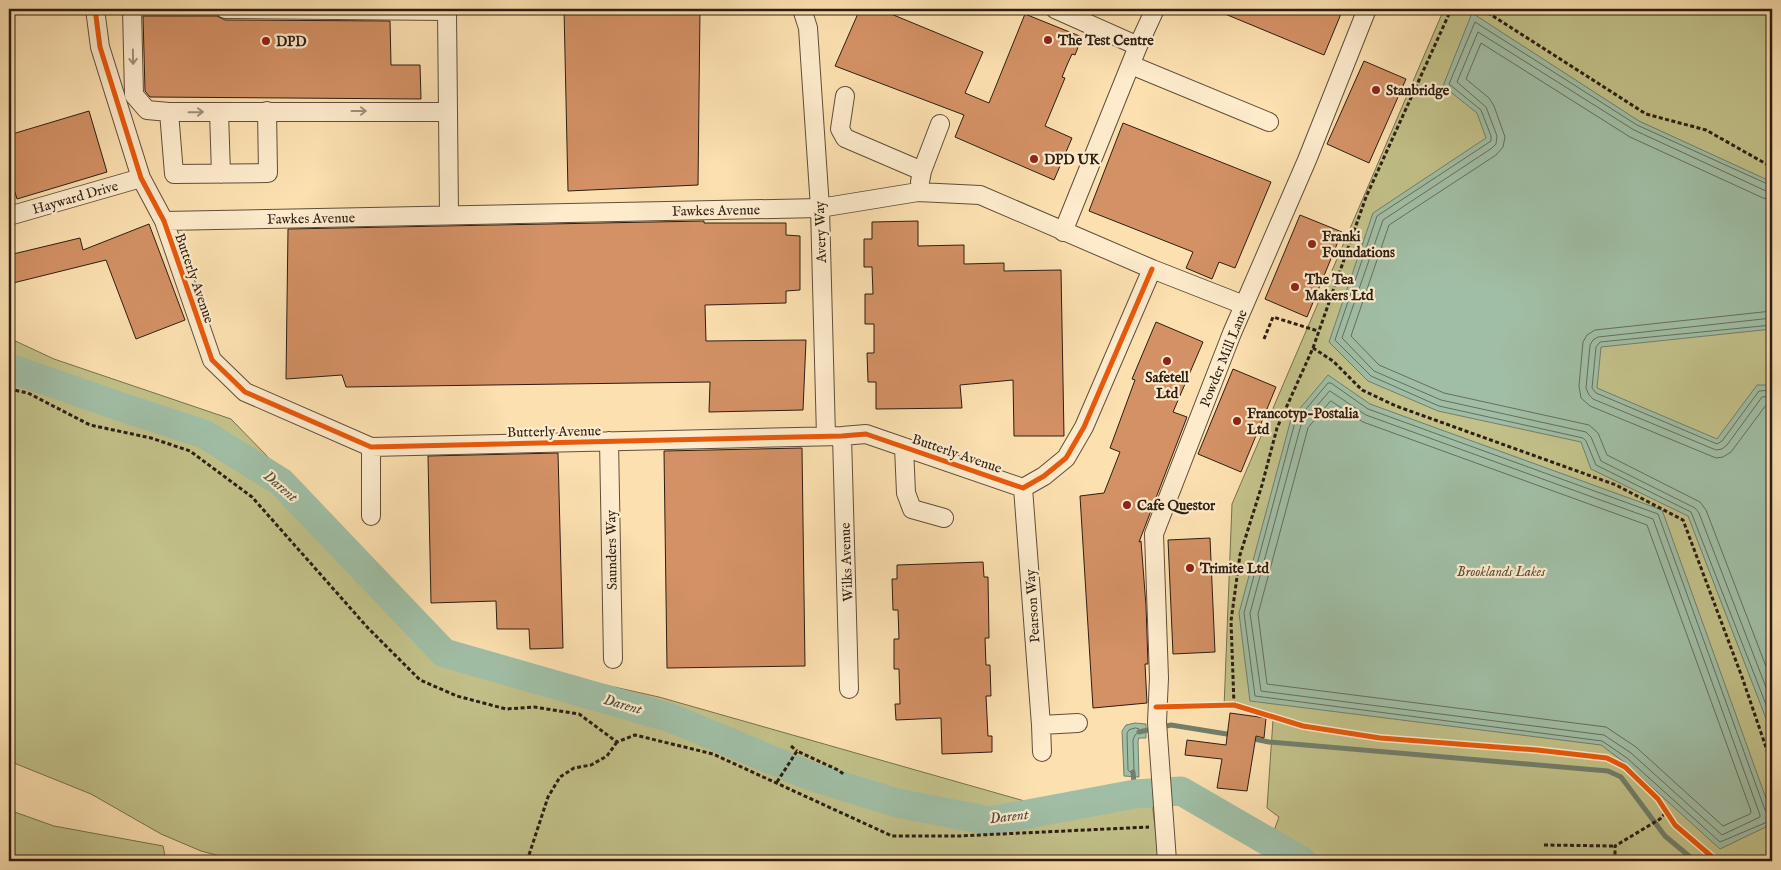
<svg xmlns="http://www.w3.org/2000/svg" width="1781" height="870" font-family="'IM FELL English',serif">
<rect width="100%" height="100%" fill="#fce0b0"/>
<filter id="stains"><feTurbulence type="fractalNoise" baseFrequency=".004" numOctaves="4"/><feColorMatrix values="0 0 0 0 .2 0 0 0 0 .09 0 0 0 0 .02 0 0 0 .5 -.17"/></filter>
<radialGradient id="worn" r=".72"><stop offset=".6" stop-color="#630" stop-opacity="0"/><stop offset="1" stop-color="#630" stop-opacity=".3"/></radialGradient>
<!-- green -->
<path fill="#c2c189" stroke="#77704e" d="M1444,9H1772V861H1293L1272,836L1279,817L1267,808L1273,720L1234,708H1224L1232,504Z
M9,338L54,359L231,419L446,640L551,673L659,697L1028,802L1123,786L1152,801L1159,861H238L201,851L161,834L91,794L9,761Z
M9,810L54,826L163,846L166,861H9Z"/>
<!-- water -->
<path fill="#a0bea5" stroke="#727e6b" d="M1472,13L1639,121L1772,182V329L1601,347L1597,388L1717,439L1757,385H1772V734L1688,516L1591,469L1581,442L1438,411L1368,381L1329,342L1373,213L1486,138L1477,113L1443,86Z
M1328,375L1370,404L1662,510L1772,815V824L1720,849L1624,762L1601,745L1250,701L1239,613L1291,419Z
M1135,723L1146,724V738H1139L1138,741L1139,777L1124,776L1122,731L1126,725Z"/>
<g fill="none" stroke-linecap="round" stroke-linejoin="round">
<!-- shore -->
<path stroke="#666e5c" stroke-width="1" d="M1772,186L1637,125L1475,22L1449,84L1481,110L1491,136V141L1377,216L1335,340L1371,376L1439,406L1583,438L1586,441L1596,465L1691,512L1772,720
M1772,192L1766,191L1634,130L1478,32L1457,82L1486,107L1497,136L1496,144L1492,148L1383,220L1342,338L1374,371L1441,400L1586,432L1591,437L1601,461L1695,508L1699,513L1772,703
M1772,200L1763,198L1630,137L1481,43L1466,79L1489,98L1494,106L1505,137L1503,147L1496,155L1389,225L1351,336L1379,365L1444,393L1589,425L1598,433L1607,455L1700,502L1706,510L1772,682
M1772,311L1595,330L1587,335L1583,342L1579,386L1581,398L1590,406L1716,458L1723,457L1731,452L1766,405L1772,404
M1772,318L1598,337L1593,340L1590,345L1586,388L1589,395L1593,399L1716,450L1722,449L1727,445L1762,397L1772,396
M1772,325L1600,342L1596,347L1592,388L1596,393L1717,444L1722,441L1759,391L1772,390
M1330,391L1366,415L1653,519L1760,815V817L1722,835L1631,753L1604,735L1261,691L1250,613L1301,425Z
M1331,401L1363,422L1647,525L1751,811L1750,814L1723,826L1636,747L1606,727L1267,684L1258,614L1308,428Z
M1136,728L1139,729L1140,731L1135,735L1133,740L1134,770L1130,772L1128,770L1127,733L1129,730Z
M1772,814H1768L1765,810L1658,514L1368,409L1331,383H1328L1295,422L1244,613L1255,696L1602,741L1627,758L1720,842L1772,820"/>
<!-- stream -->
<path stroke="#727e6b" stroke-width="5" d="M1139,732L1171,725L1233,735
M1249,738L1269,742L1608,771L1621,777L1665,836L1695,861
M1133,772L1135,794"/>
<!-- river -->
<path stroke="#a0bea5" stroke-width="29" d="M9,368L130,410L204,434L281,482L444,653L671,718L810,776L897,803L990,821L1135,794L1181,791L1302,861"/>
</g>
<!-- building -->
<path fill="#d39165" stroke="#2c1e13" d="M564,9H700L698,185L568,191Z
M860,9H879L983,52L965,93L989,103L1025,14L1082,37L1075,55L1072,54L1067,65L1062,77L1065,78L1045,126L1072,138L1054,180L955,137L964,115L835,66Z
M1213,9H1343L1324,55Z
M143,16H217L225,20L390,21L391,65H420L421,99L150,97L145,91Z
M1364,61L1406,79L1369,163L1327,144Z
M89,111L107,172L17,199L9,173V135Z
M1123,123L1271,182L1235,268L1219,262L1212,279L1186,268L1193,252L1089,211Z
M1300,215L1342,232L1307,317L1265,299Z
M704,221V223H786V235L800,236V290L786,291V303L705,305L706,341L806,340L803,410L709,412L710,382L346,387L342,375L286,379L288,229Z
M918,221V246L964,245V264L1004,263V271L1061,270L1064,436H1014L1013,380L960,385L962,408L876,409V382H868L867,353H874V324H865V294H873L872,267H864V239H872V222Z
M149,224L185,320L136,339L106,260L9,284V255L80,238L83,250Z
M1156,322L1203,342L1173,412L1187,417L1139,542L1141,541L1146,606L1148,664H1145L1147,703L1093,708L1080,496L1104,493L1120,452L1110,448L1135,380L1132,379Z
M1233,369L1276,387L1241,472L1198,454Z
M802,448L805,666L667,668L664,451Z
M558,453L563,648L530,649L529,629H497L496,601L431,603L428,456Z
M1210,538L1215,652L1173,654L1168,540Z
M983,562L984,577H988L989,638H985L986,665H990L991,696H986L988,736H992V752L942,754L941,718L896,720L895,704H900L899,669H894V639H899L898,610H893L892,579H897V565Z
M1230,713L1266,718L1264,738L1256,736L1247,791L1217,788L1222,759L1185,755L1187,740L1226,745Z"/>
<g fill="none" stroke-linecap="round" stroke-linejoin="round">
<!-- minor casing -->
<g stroke="#604e3a" stroke-width="20">
<path id="minor" d="M95,9L100,47L141,178L164,221L212,360L245,392L371,447L842,436L866,434L1023,488L1044,476L1066,458L1084,427L1152,269
M132,9L134,95L147,110L169,112H448
M225,9L447,11L449,215
M802,9L808,28L820,208L826,436
M1055,9L1138,46L1063,232
M1138,46L1155,9
M1131,65L1269,122
M845,96L840,129L845,138L922,171
M169,112L174,174L268,173L267,111
M219,112L221,174
M920,182L922,171L940,124
M9,216L141,178
M164,221L820,208L918,192L980,195L1152,269L1244,305
M842,436L849,689
M609,441L613,659
M904,447L906,493L912,509L944,518
M1023,488L1041,725L1078,723
M371,516V447
M1041,725L1042,752
M1167,861L1157,722L1159,678L1154,534L1232,333L1307,160L1367,9"/>
</g>
<!-- path -->
<path stroke="#2c1e13" stroke-width="3" stroke-dasharray="4 2.5" stroke-linecap="butt" d="M1434,9L1449,14
M1482,9L1646,114L1706,130L1768,165L1772,164
M1264,339L1273,317L1318,331
M1313,348L1366,197L1449,14L1456,9
M9,389L28,393L90,425L151,438L190,451L252,497L368,628L420,680L457,696L506,709L534,707L579,714L617,742L635,735L713,754L892,836H959L1149,827
M1234,705L1231,621L1240,555L1262,485L1277,428L1313,348L1333,361L1362,390L1396,406L1616,485L1683,520L1742,677L1772,765
M791,746L797,751
M777,782L797,751L838,770L845,775
M1544,845L1615,846
M527,861L548,797L560,777L574,768L591,765L607,756L617,742
M1615,861V846L1660,819L1666,812"/>
<!-- minor -->
<use href="#minor" stroke="#fdebcc" stroke-width="18"/>
<!-- cycleway casing -->
<g stroke="#fdebcc" stroke-width="8">
<path id="cycleway" d="M95,9L100,47L141,178L164,221L212,360L245,392L371,447L842,436L866,434L1023,488L1044,476L1066,458L1084,427L1152,269
M1156,707L1234,705L1303,726L1380,738L1537,750L1607,758L1625,767L1658,799L1675,825L1717,861"/>
</g>
<!-- cycleway -->
<use href="#cycleway" stroke="#e8590c" stroke-width="5"/>
</g>
<!-- one-way arrows -->
<defs><path id="oneway-shaft" d="M-6 0H5M1.5-3L5.5 0L1.5 3" fill="none" stroke-width="1.6" stroke-linecap="round" stroke-linejoin="round" transform="scale(1.25)"/></defs>
<g stroke="#9f8f79">
<use href="#oneway-shaft" transform="translate(133 57) rotate(89)"/>
<use href="#oneway-shaft" transform="translate(359 111)"/>
<use href="#oneway-shaft" transform="translate(196 112) rotate(-1)"/>
</g>
<!-- markers -->
<g fill="#8f2418" stroke="#fdebcc" stroke-width="2">
<circle cx="1048" cy="40" r="5"/>
<circle cx="266" cy="41" r="5"/>
<circle cx="1376" cy="90" r="5"/>
<circle cx="1034" cy="159" r="5"/>
<circle cx="1312" cy="244" r="5"/>
<circle cx="1295" cy="287" r="5"/>
<circle cx="1167" cy="361" r="5"/>
<circle cx="1237" cy="421" r="5"/>
<circle cx="1127" cy="505" r="5"/>
<circle cx="1190" cy="568" r="5"/>
</g>
<g text-anchor="middle" stroke-width="4.5" stroke-linejoin="round" paint-order="stroke">
<!-- poi labels -->
<g font-size="14" font-weight="bold" fill="#2c1e13" stroke="#fdebcc" text-anchor="start">
<text x="1058" y="45">The Test Centre</text>
<text x="276" y="46">DPD</text>
<text x="1386" y="95">Stanbridge</text>
<text x="1044" y="164">DPD UK</text>
<text x="1322" y="241">Franki<tspan x="1322" dy="16">Foundations</tspan></text>
<text x="1305" y="284">The Tea<tspan x="1305" dy="16">Makers Ltd</tspan></text>
<text x="1167" y="382" text-anchor="middle">Safetell<tspan x="1167" dy="16">Ltd</tspan></text>
<text x="1247" y="418">Francotyp-Postalia<tspan x="1247" dy="16">Ltd</tspan></text>
<text x="1137" y="510">Cafe Questor</text>
<text x="1200" y="573">Trimite Ltd</text>
</g>
<!-- street labels -->
<g font-size="14" fill="#2c1e13" stroke="#fdebcc">
<text transform="translate(75 197) rotate(-16)" y="5">Hayward Drive</text>
<text transform="translate(716 210) rotate(-1)" y="5">Fawkes Avenue</text>
<text transform="translate(311 218) rotate(-1)" y="5">Fawkes Avenue</text>
<text transform="translate(820 232) rotate(-92)" y="5">Avery Way</text>
<text transform="translate(195 278) rotate(71)" y="5">Butterly Avenue</text>
<text transform="translate(1223 358) rotate(-68)" y="5">Powder Mill Lane</text>
<text transform="translate(554 431) rotate(-1)" y="5">Butterly Avenue</text>
<text transform="translate(957 453) rotate(19)" y="5">Butterly Avenue</text>
<text transform="translate(611 550) rotate(-91)" y="5">Saunders Way</text>
<text transform="translate(846 562) rotate(-92)" y="5">Wilks Avenue</text>
<text transform="translate(1032 606) rotate(-94)" y="5">Pearson Way</text>
</g>
<!-- park labels -->
<g font-size="14" font-style="italic" fill="#594f36" stroke="#fdebcc">
<text x="1501" y="576">Brooklands Lakes</text>
</g>
<!-- water labels -->
<g font-size="15" font-style="italic" fill="#4f4e3f" stroke="#fdebcc">
<text transform="translate(281 486) rotate(40)" y="5">Darent</text>
<text transform="translate(623 704) rotate(16)" y="5">Darent</text>
<text transform="translate(1009 816) rotate(-7)" y="5">Darent</text>
</g>
</g>
<!-- margin -->
<rect width="1781" height="870" fill="none" stroke="#fce0b0" stroke-width="30"/>
<rect x="10" y="10" width="1761" height="850" fill="none" stroke="#2c1e13" stroke-width="2.5"/>
<rect x="15" y="15" width="1751" height="840" fill="none" stroke="#2c1e13"/>
<rect width="100%" height="100%" filter="url(#stains)"/>
<rect width="100%" height="100%" fill="url(#worn)"/>
</svg>
